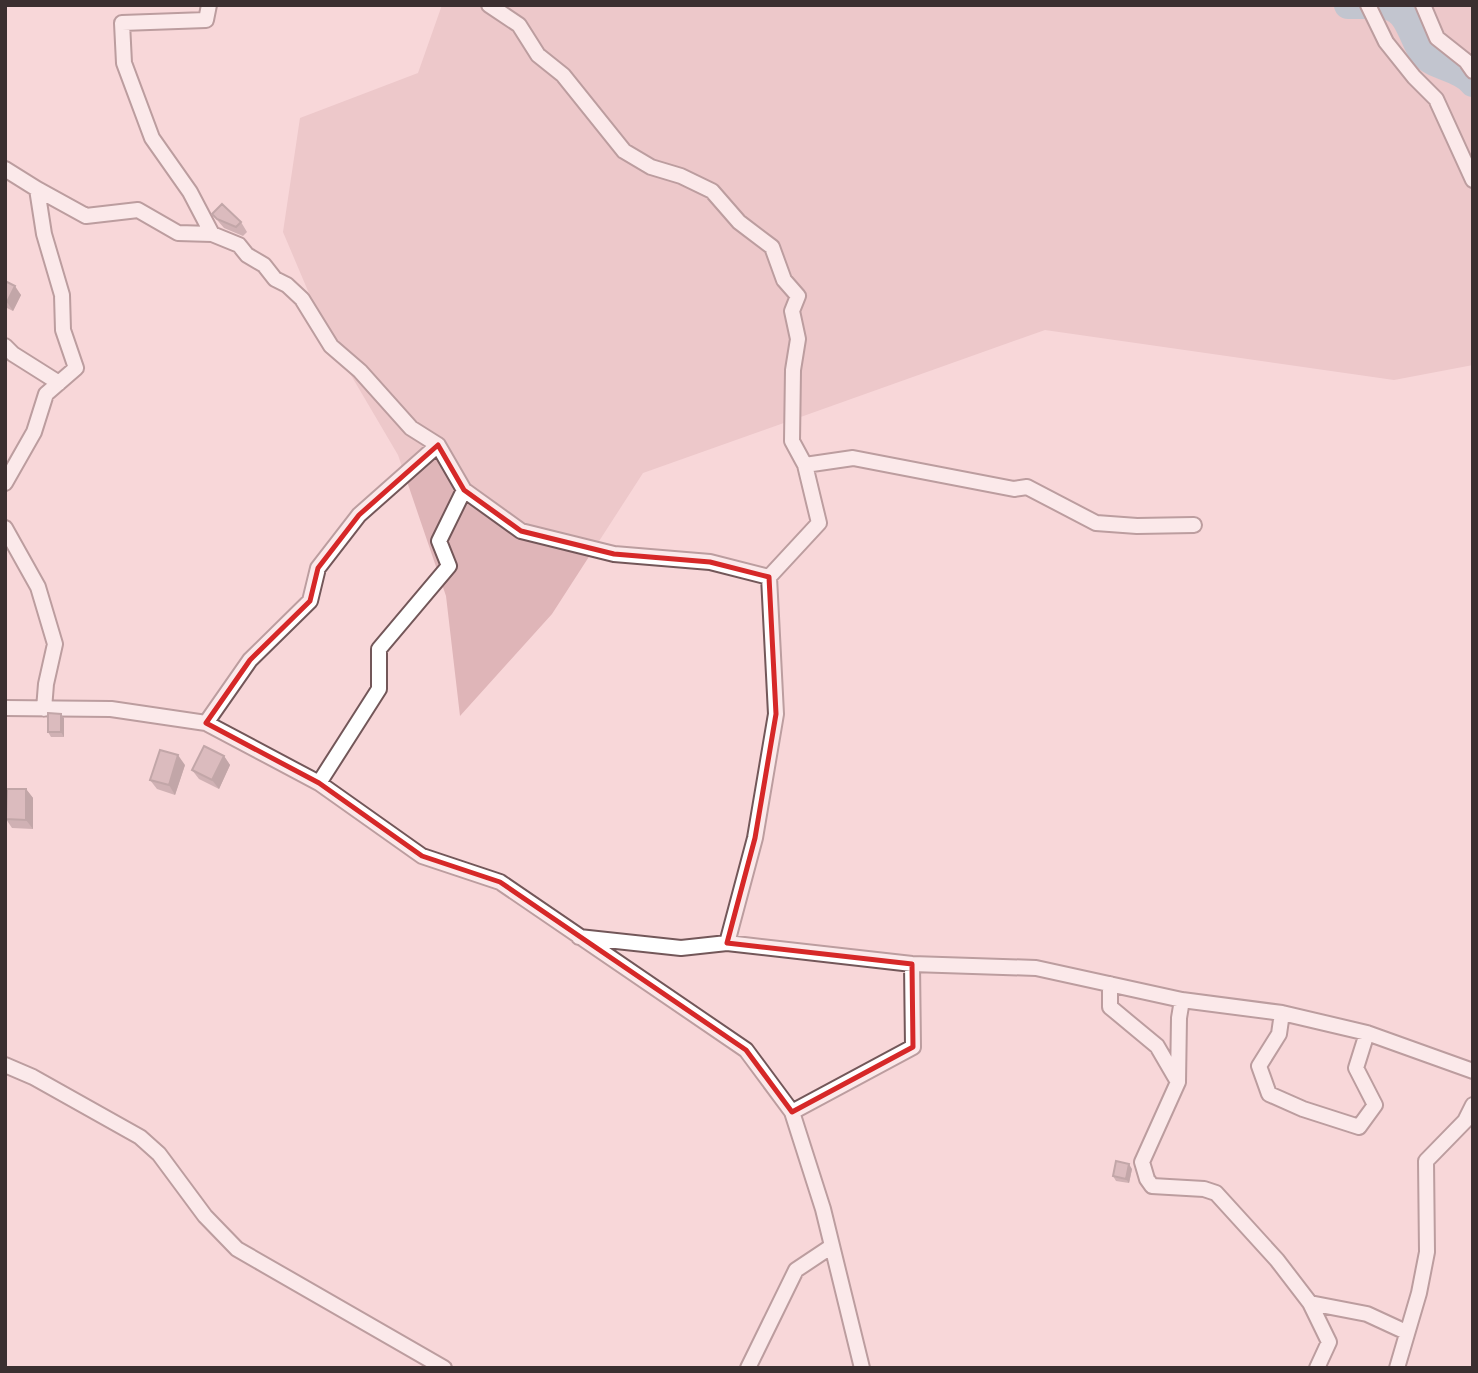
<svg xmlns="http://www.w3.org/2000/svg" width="1478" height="1373" font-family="Merriweather,serif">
<rect width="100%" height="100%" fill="#f8d7d9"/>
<!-- grass -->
<path fill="#dfb5b8" d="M442,5H1473V365L1394,380L1045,330L643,473L552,614L460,716L446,596L398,455L325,331L283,232L300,118L418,73Z"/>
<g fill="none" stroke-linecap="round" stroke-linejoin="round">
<!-- river -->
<path stroke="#82b0c3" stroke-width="28" d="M1348,5H1367
M1381,5C1408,6 1410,33 1422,52C1433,68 1460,66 1473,83"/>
<!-- minor casing -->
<g stroke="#735759" stroke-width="18">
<path id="minor" d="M209,5L206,20L122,23L124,63L152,138L190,192L212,234L239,245L247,255L264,265L275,279L287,285L302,299L331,346L360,371L411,428L438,445
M489,5L519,25L538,55L563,75L624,151L651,167L681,176L712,191L739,222L772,247L784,280L798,296L792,311L798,339L793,370L792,441L805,465L819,523L769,577
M1368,5L1386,42L1414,77L1436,99L1473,180
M1423,5L1437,38L1466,61L1473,71
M5,169L37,189L86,216L138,210L178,233L212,234
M5,346L13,354L59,383
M805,465L853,458L1014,489L1027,487L1096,523L1137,526L1194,525
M5,483L34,432L46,394L76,368L63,330L62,295L44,234L37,189
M5,528L38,587L55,644L46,684L44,709
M5,708L111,709L206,723L319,783L422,856L500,882L746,1050L792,1112L823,1209L862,1368
M206,723L250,660L310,601L318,568L359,515L438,445L464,490
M319,783L379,689V649L449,566L439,541L464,490L521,531L614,554L710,562L769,577L776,714L755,838L727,943
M579,937L681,948L727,943L912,964L1036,968L1182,1000L1282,1013L1367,1033L1473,1071
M1110,984V1007L1157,1046L1178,1082L1142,1162L1147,1179L1152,1186L1204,1189L1216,1193L1277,1260L1310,1303L1329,1342L1317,1368
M1282,1013L1279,1034L1259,1066L1269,1094L1303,1109L1359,1127L1375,1105L1356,1068L1367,1033
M5,1065L33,1077L140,1137L159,1154L205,1216L237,1249L444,1368
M1178,1082L1179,1018L1182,1000
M792,1112L913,1047L912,964
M1310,1303L1367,1314L1406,1332
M748,1368L796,1270L832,1246
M1397,1368L1419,1293L1427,1252L1426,1161L1465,1121L1473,1105"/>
</g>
<!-- minor -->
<use href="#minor" stroke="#fff" stroke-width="14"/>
</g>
<!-- wall -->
<path fill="#9f8487" d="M212,214L241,222L247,232L243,236L224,228Z
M5,281L21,295L13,311L5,307Z
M64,718V737H51L48,732Z
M224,756L230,765L219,789L199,779L192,770Z
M185,765L175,795L157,789L150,780Z
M26,789L33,798V829L12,828L6,819Z
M1132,1169L1129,1183L1116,1181L1113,1176Z"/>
<!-- shaded-wall -->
<path fill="#826c6e" d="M15,286L21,295L13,311L7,302Z
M61,714L64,718V737L61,732Z
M178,755L185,765L175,795L169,785Z
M224,756L230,765L219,789L212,780Z
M26,789L33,798V829L26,820Z
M1129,1164L1132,1169L1129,1183L1126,1179Z"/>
<!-- building -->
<path fill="#b99a9d" stroke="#826c6e" stroke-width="2" d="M222,204L241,222L236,227L217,219L212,214Z
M5,281L15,286L7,302L5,301Z
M48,713L61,714V732H48Z
M204,746L224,756L212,780L192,770Z
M160,750L178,755L169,785L150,780Z
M7,789H26V820L6,819Z
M1116,1161L1129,1164L1126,1179L1113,1176Z"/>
<!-- marked area -->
<path d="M0 0H1478V1373H0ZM438,445L464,490L521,531L614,554L710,562L769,577L776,714L755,838L727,943L912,964L913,1047L792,1112L746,1050L500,882L422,856L319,783L206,723L250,660L310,601L318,568L359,515Z" fill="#f8d7d9" fill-opacity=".55" fill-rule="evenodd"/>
<path fill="none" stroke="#d62828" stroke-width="5" stroke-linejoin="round" d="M438,445L464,490L521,531L614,554L710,562L769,577L776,714L755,838L727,943L912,964L913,1047L792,1112L746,1050L500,882L422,856L319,783L206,723L250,660L310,601L318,568L359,515Z"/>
<!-- border -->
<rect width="1478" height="1373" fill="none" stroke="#3b2f30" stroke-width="14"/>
</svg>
